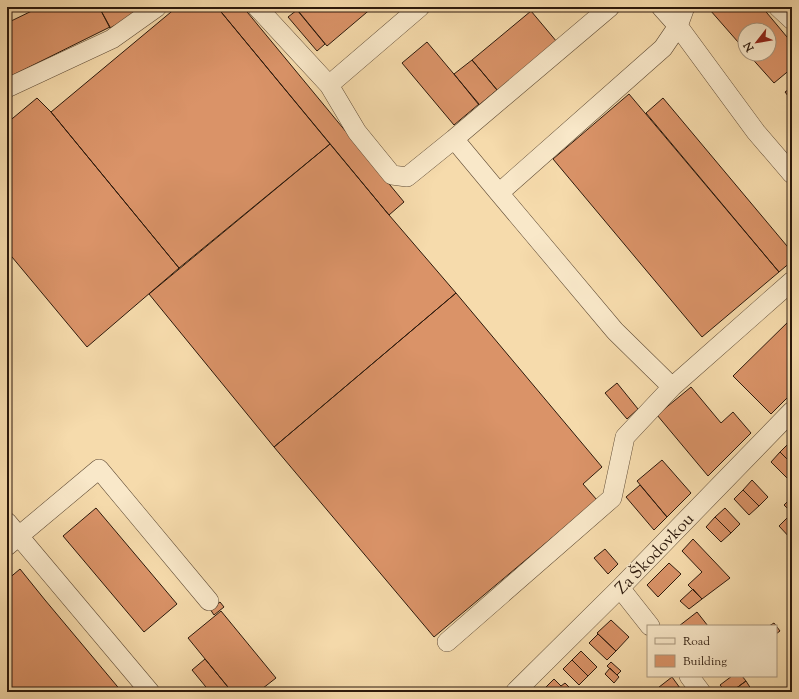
<svg xmlns="http://www.w3.org/2000/svg" width="799" height="699" font-family="'Sorts Mill Goudy',serif">
<rect width="100%" height="100%" fill="#f6dbac"/>
<filter id="stains"><feTurbulence type="fractalNoise" baseFrequency=".005" numOctaves="4"/><feColorMatrix values="0 0 0 0 .2 0 0 0 0 .09 0 0 0 0 .02 0 0 0 .5 -.17"/></filter>
<radialGradient id="worn" r=".72"><stop offset=".6" stop-color="#630" stop-opacity="0"/><stop offset="1" stop-color="#630" stop-opacity=".3"/></radialGradient>
<!-- building -->
<path fill="#da9368" stroke="#2c190c" d="M40,7H99L110,27L11,76L7,68V23Z
M99,7H143L145,10L110,28Z
M177,7H217L330,144L179,268L51,112Z
M217,7H243L404,202L389,215Z
M295,7H373L327,46Z
M713,7H762L792,43V68L774,83L748,54H769V30H745V50L710,10Z
M297,10L325,44L317,51L288,17Z
M531,11L557,42L498,91L472,60Z
M427,42L479,104L454,125L402,63Z
M472,60L497,90L479,105L454,74Z
M792,87V101L785,92Z
M629,94L779,272L702,337L553,159Z
M37,98L51,112L179,268L87,347L7,251V123Z
M663,98L792,252V261L779,272L646,113Z
M330,144L389,215L456,293L274,447L149,294Z
M456,293L602,467L583,484L597,500L434,637L274,447Z
M792,318V393L771,414L733,376Z
M617,383L638,409L627,419L605,393Z
M691,387L721,423L733,412L751,433L708,476L657,415Z
M789,443L792,446V464L780,452Z
M780,452L792,464V472L787,478L771,462Z
M662,460L691,493L667,517L637,481Z
M752,480L768,497L759,506L743,490Z
M640,485L667,517L654,530L626,497Z
M743,490L759,506L749,515L734,499Z
M791,498L792,499V513L784,505Z
M96,508L177,604L144,632L63,536Z
M725,508L740,524L731,533L715,517Z
M715,517L731,533L721,542L706,527Z
M788,517L792,521V540L779,526Z
M693,539L730,578L702,599L688,585L702,572L682,551Z
M605,549L618,564L608,574L594,558Z
M669,563L681,574L658,597L647,585Z
M20,569L45,600L122,692H7V580Z
M693,589L702,599L689,609L680,601Z
M220,602L224,607L214,615L210,609Z
M221,611L276,678L258,692H232L188,638Z
M697,612L708,626H679Z
M611,620L629,637L616,651L597,633Z
M774,623L780,631L776,634V626H769Z
M598,634L616,651L607,660L589,643Z
M581,651L597,667L588,676L572,660Z
M205,659L232,692H210L192,670Z
M572,660L588,676L579,685L563,669Z
M611,662L621,671L617,675L607,666Z
M610,668L619,677L614,683L605,674Z
M732,676H742L746,681L731,692H726L720,685Z
M672,677L680,688L674,692H655L654,691Z
M554,679L561,686L565,683L573,691L549,692L545,688Z
M746,681L753,692H731Z
M545,688L549,692H541Z
M680,688L683,692H674Z"/>
<g fill="none" stroke-linecap="round" stroke-linejoin="round">
<!-- minor casing -->
<g stroke="#5e4a34" stroke-width="20">
<path id="minor" d="M257,7L329,85L420,7
M610,7L454,139L499,193L663,48L678,26L685,7
M661,7L678,26L756,132L792,174
M778,7L792,20
M329,85L357,132L392,175L407,177L454,139
M7,88L112,39L157,7
M672,387L792,281
M7,522L150,692
M7,546L99,469L209,601
M620,588L650,626
M447,642L612,498L625,437L672,387L615,331L499,193
M689,676L701,692
M515,692L620,588L792,411"/>
</g>
<!-- minor -->
<use href="#minor" stroke="#f9e8c9" stroke-width="19"/>
</g>
<g text-anchor="middle" stroke-width="3" stroke-linejoin="round" paint-order="stroke">
<!-- street labels -->
<g font-size="17" fill="#2c190c" stroke="#f9e8c9">
<text transform="translate(654 553) rotate(-46)" y="6">Za Škodovkou</text>
</g>
</g>
<!-- margin -->
<rect width="799" height="699" fill="none" stroke="#f6dbac" stroke-width="24"/>
<rect x="8" y="8" width="783" height="683" fill="none" stroke="#2c190c" stroke-width="2"/>
<rect x="12" y="12" width="775" height="675" fill="none" stroke="#2c190c"/>
<!-- legend -->
<rect x="647" y="625" width="130" height="52" fill="#f9e8c9" stroke="#a7957d"/>
<rect x="655" y="638" width="20" height="6" fill="#f9e8c9" stroke="#a7957d"/>
<text x="683" y="645" font-size="12" fill="#2c190c">Road</text>
<rect x="655" y="655" width="20" height="12" fill="#da9368" stroke="#a7957d"/>
<text x="683" y="665" font-size="12" fill="#2c190c">Building</text>
<!-- north arrow -->
<g transform="translate(757 42) rotate(239)"><circle r="19" fill="#f9e8c9" stroke="#a7957d"/>
<path d="M0-3L7 15L0 10L-7 15Z" fill="#8f2418"/>
<text y="-6" font-size="11" font-weight="bold" text-anchor="middle" fill="#2c190c">N</text>
</g>
<rect width="100%" height="100%" filter="url(#stains)"/>
<rect width="100%" height="100%" fill="url(#worn)"/>
</svg>
